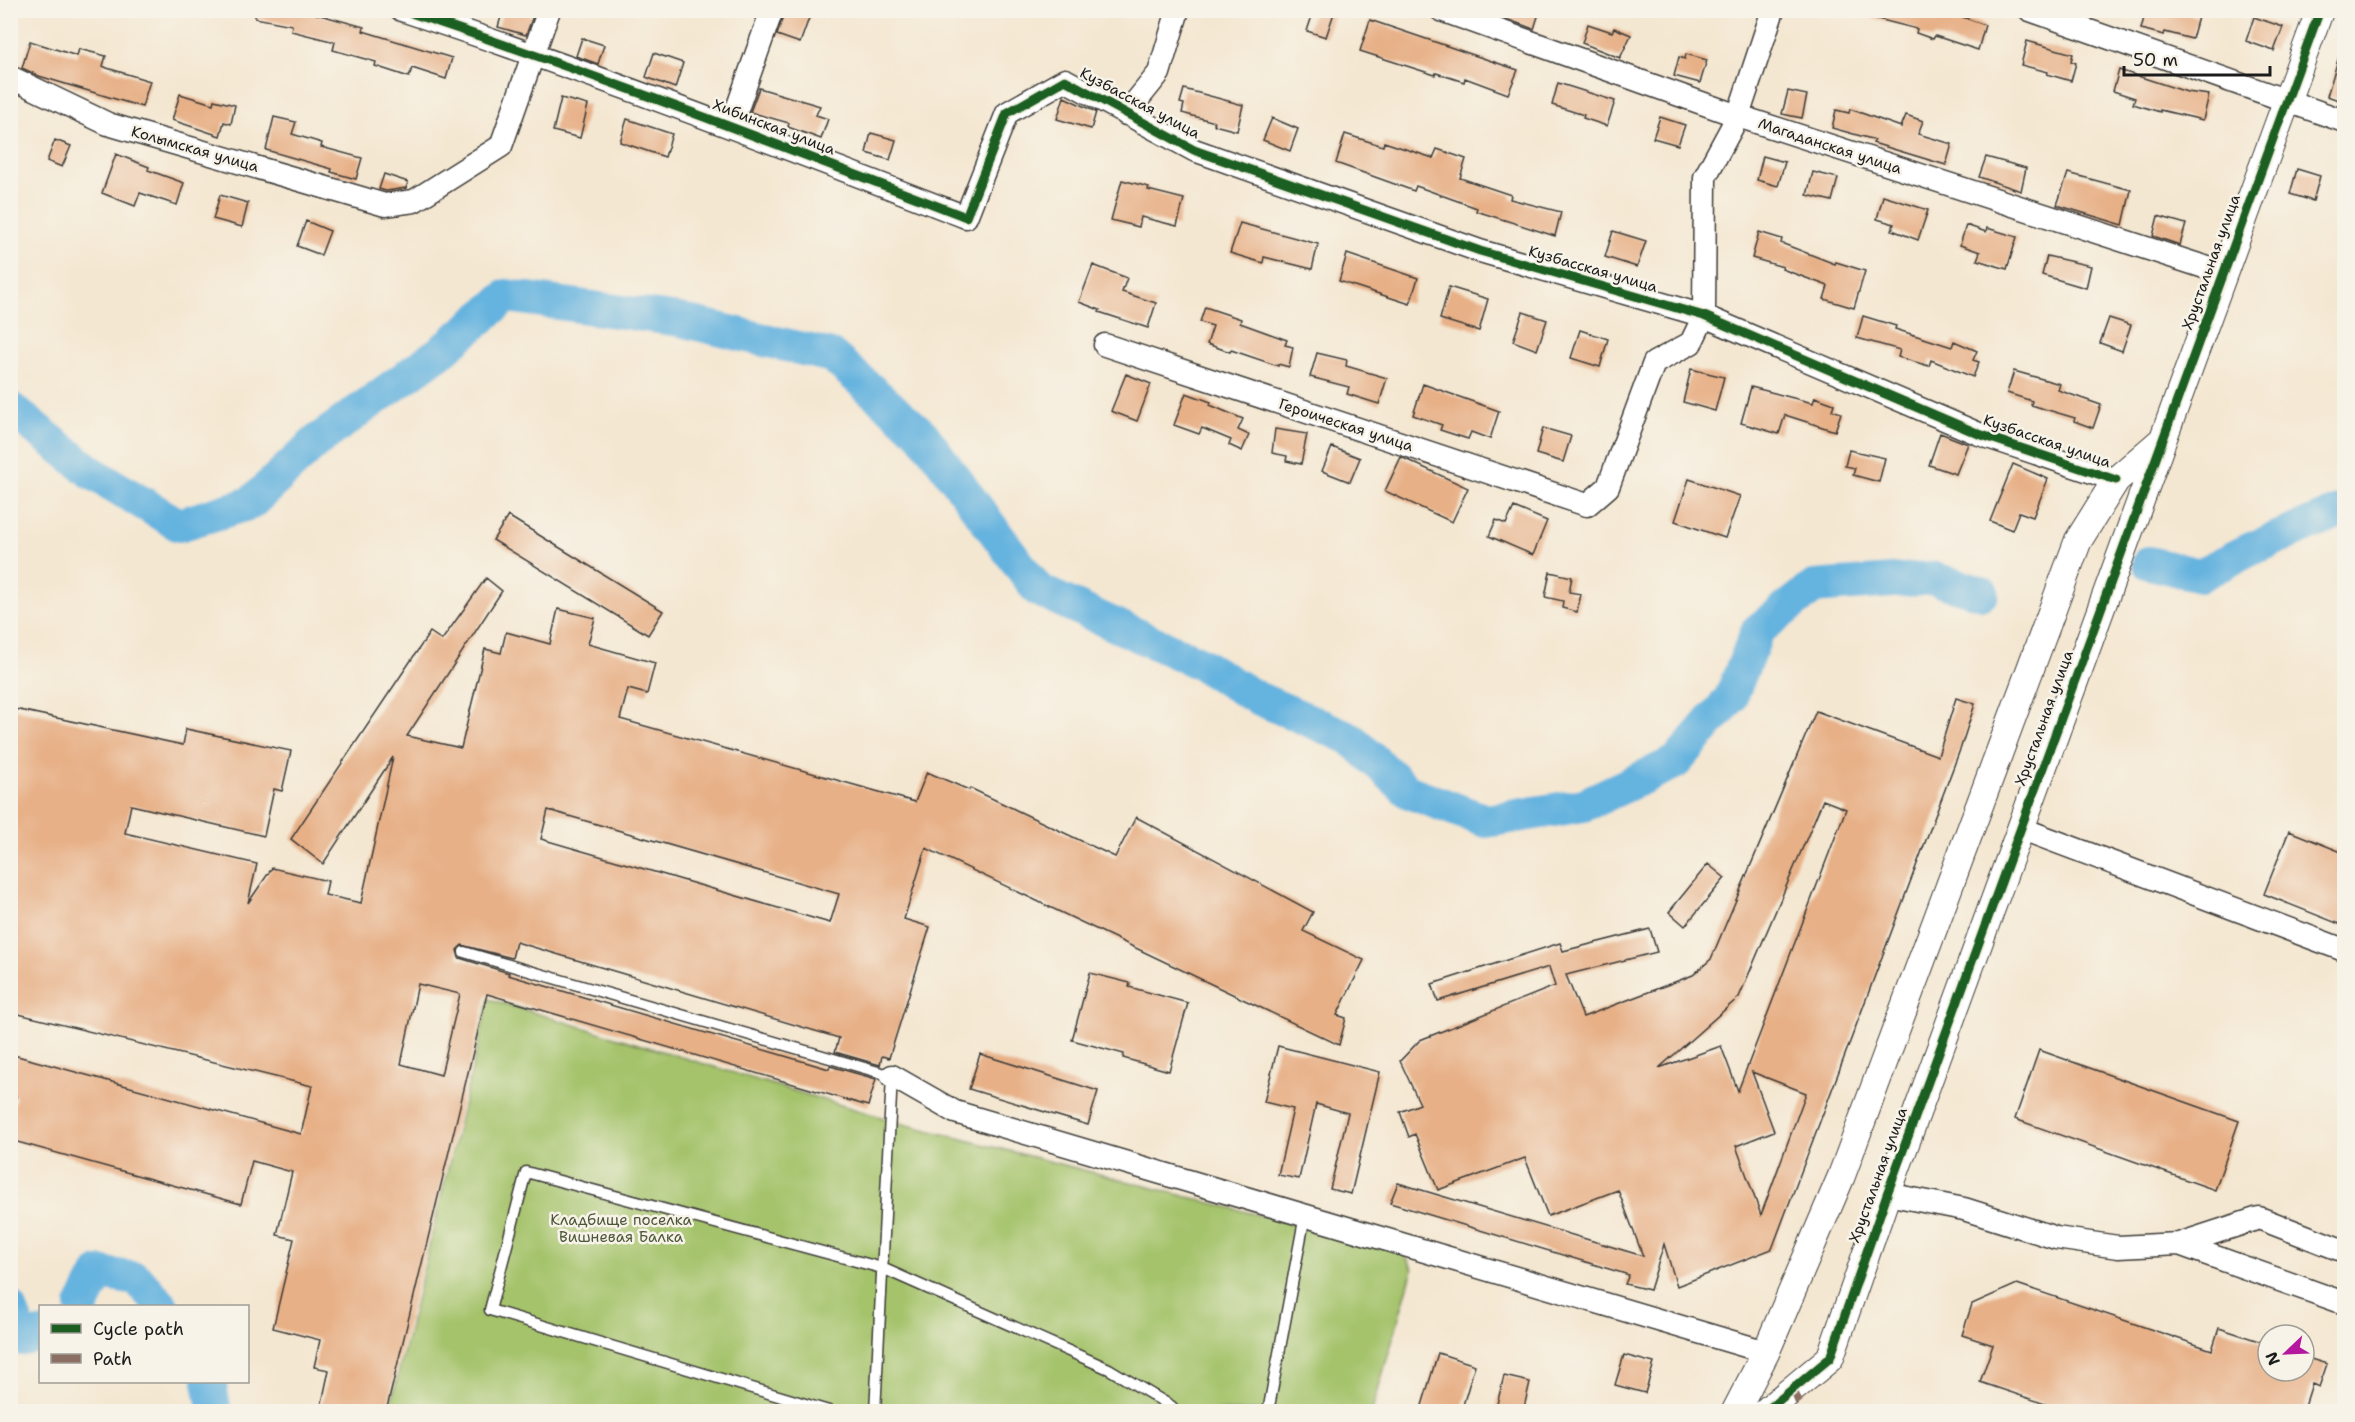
<svg xmlns="http://www.w3.org/2000/svg" width="2355" height="1422" font-family="'Shantell Sans',sans-serif">
<rect width="100%" height="100%" fill="#f7f3e8"/>
<filter id="ink" filterUnits="userSpaceOnUse"><feTurbulence type="fractalNoise" baseFrequency=".0167" numOctaves="2"/><feDisplacementMap in="SourceGraphic" scale="12" xChannelSelector="R" yChannelSelector="G"/><feConvolveMatrix kernelMatrix="1 2 1 2 8 2 1 2 1" color-interpolation-filters="sRGB"/></filter>
<filter id="wash" filterUnits="userSpaceOnUse"><feTurbulence type="fractalNoise" baseFrequency=".008" numOctaves="4" result="noise"/><feDisplacementMap in="SourceGraphic" scale="24" xChannelSelector="R" yChannelSelector="G"/><feGaussianBlur stdDeviation="1.35" result="paint"/><feColorMatrix in="noise" values="0 0 0 0 0 0 0 0 0 0 0 0 0 0 0 0 0 1.4 0 .05"/><feComposite in="paint" operator="in"/></filter>
<g filter="url(#wash)">
<rect width="100%" height="100%" fill="#f4e7d1"/>
<!-- green -->
<path fill="#a4c36b" stroke="#607044" stroke-width="1.5" d="M489,999L904,1124L1403,1252L1413,1269L1372,1411L389,1412Z"/>
<g fill="none" stroke-linecap="round" stroke-linejoin="round">
<!-- river -->
<path stroke="#65b3df" stroke-width="34" d="M10,408L91,472L179,525L251,503L317,441L443,350L507,296L680,320L832,356L922,434L1038,590L1199,663L1255,697L1350,738L1409,792L1486,821L1584,805L1676,762L1730,699L1758,630L1814,587L1931,578L1982,593
M2149,563L2200,575L2249,550L2344,510
M82,1306L99,1273L137,1279L162,1306
M10,1307L23,1339L40,1335
M209,1382L215,1412"/>
</g>
<g id="blocks">
<!-- building -->
<path fill="#e7b087" fill-rule="evenodd" d="M255,10H302L364,27L363,31L452,58L446,79L412,68L409,77L375,66L376,62L333,50L335,42L291,31L292,25L255,18Z
M503,10H514L533,16L526,35L498,27Z
M785,10H812L800,43L777,35Z
M1314,10H1335L1326,37L1307,31Z
M1489,10H1540L1534,29L1489,13Z
M1867,10H1943L1985,25L1978,50L1935,36L1933,39L1916,33L1917,29L1866,16Z
M2146,10H2173L2198,17L2192,39L2165,32L2164,35L2141,29Z
M2254,17L2283,27L2274,51L2246,41Z
M1370,20L1518,70L1508,94L1465,78L1464,82L1436,73L1435,75L1360,51Z
M1588,24L1612,32L1614,28L1631,35L1620,58L1582,43Z
M582,38L604,45L598,64L576,56Z
M30,41L77,56L79,49L106,56L103,66L107,68L150,81L142,107L39,76L22,68Z
M2027,41L2073,54L2071,61L2076,63L2071,81L2047,74L2048,72L2021,65Z
M2341,50L2344,51V102L2327,96Z
M654,53L683,63L675,88L646,77Z
M1686,54L1707,60L1700,83L1674,76L1679,57L1685,59Z
M2119,70L2187,92L2209,95L2203,120L2160,110V112L2133,104L2135,98L2113,91Z
M1558,83L1615,101L1607,126L1583,118L1584,115L1552,105Z
M759,88L820,106L816,115L828,119L821,139L788,127L789,123L750,112Z
M1184,89L1243,105L1237,131L1214,125L1215,122L1182,113L1184,104L1180,103Z
M1788,91L1807,95L1802,118L1782,114Z
M180,94L213,104L214,100L235,105L231,124L224,122L220,136L172,120Z
M1064,97L1096,112L1091,129L1057,119Z
M561,98L588,105L580,138L553,131Z
M1850,109L1901,127L1906,115L1923,121L1918,134L1952,144L1946,165L1873,143L1875,140L1832,128L1836,110L1849,113Z
M274,117L296,122L292,134L322,143L321,147L362,158L356,179L331,172L332,169L266,150Z
M1660,117L1685,125L1678,145L1653,138Z
M1272,118L1298,129L1290,151L1263,140Z
M627,119L672,134L665,157L620,142Z
M871,133L896,140L890,160L866,153Z
M1345,134L1383,146L1384,142L1433,158L1437,149L1466,159L1460,178L1511,195L1510,199L1561,212L1555,236L1476,211L1477,208L1416,186L1414,191L1336,163Z
M55,140L71,146L62,167L47,161Z
M116,154L149,167L148,170L184,183L177,205L140,193L135,206L102,193Z
M1763,156L1785,162L1778,186L1757,180Z
M1986,157L2026,168L2021,191L1979,177Z
M2297,169L2320,176L2313,201L2290,194Z
M1813,172L1838,178L1832,201L1807,195Z
M2068,173L2131,190L2123,225L2057,205Z
M384,174L408,182L406,188L386,191L379,189Z
M1122,180L1149,187L1148,190L1184,199L1177,226L1141,217L1139,227L1111,220Z
M220,195L248,203L242,227L213,219Z
M1883,196L1928,210L1918,240L1892,230L1894,224L1877,219Z
M2158,216L2186,224L2180,245L2153,236Z
M306,221L330,231L321,255L297,246Z
M1240,223L1318,244L1312,269L1264,257L1263,263L1230,253Z
M1966,225L1986,232L1987,228L2017,237L2007,269L1977,260L1980,252L1960,245Z
M1613,231L1646,241L1637,267L1605,257Z
M1759,232L1782,239L1781,243L1835,264L1836,262L1865,271L1854,308L1824,299L1828,286L1782,269L1783,267L1752,258Z
M1347,254L1418,278L1410,304L1339,281Z
M2047,256L2091,266L2086,288L2042,275Z
M1093,265L1127,278L1122,292L1156,303L1148,328L1099,312L1100,310L1079,302Z
M1449,287L1488,299L1479,331L1440,319Z
M1205,307L1241,319L1240,323L1287,340L1285,345L1293,347L1289,367L1278,364V366L1231,350L1230,352L1207,344L1213,326L1200,322Z
M1523,312L1547,320L1537,350L1513,341Z
M1863,316L1896,326L1895,329L1952,347L1954,341L1977,351L1973,360L1979,362L1973,377L1931,360L1929,366L1898,357L1900,350L1857,338Z
M2109,318L2131,325L2122,351L2100,343Z
M1580,330L1608,339L1600,367L1571,358Z
M1317,353L1347,360L1346,366L1387,378L1379,404L1347,394L1349,387L1310,377Z
M1691,369L1724,377L1715,411L1683,402Z
M2014,371L2060,384L2058,390L2101,405L2093,428L2074,421L2075,418L2031,405L2032,401L2007,393Z
M1126,374L1151,384L1137,421L1111,411Z
M1423,384L1499,411L1490,439L1471,432L1468,439L1440,430L1442,425L1413,415Z
M1751,387L1813,403L1815,397L1834,404L1832,410L1841,413L1835,431L1785,415L1779,434L1741,423Z
M1186,393L1211,402L1210,405L1243,419L1238,430L1249,435L1242,451L1229,445L1231,440L1202,428L1199,434L1174,425Z
M1543,428L1571,436L1563,462L1536,454Z
M1275,429L1307,434L1301,464L1286,461L1287,456L1272,453Z
M1940,433L1968,444L1956,474L1929,465Z
M1332,447L1360,458L1350,482L1322,471Z
M1849,450L1885,458L1879,482L1853,475L1855,468L1845,466Z
M1401,457L1468,488L1452,522L1385,491Z
M2013,464L2048,479L2033,517L2019,512L2012,530L1990,521Z
M1689,479L1740,496L1725,538L1675,521Z
M1514,507L1547,521L1533,555L1489,536L1496,520L1506,524Z
M508,516L663,611L648,635L493,540Z
M1550,572L1572,577L1569,592L1581,594L1577,612L1562,608L1563,601L1545,597Z
M486,578L502,591L407,736L461,748L485,649L501,653L506,632L550,644L558,609L595,618L588,644L655,663L647,694L628,689L620,719L915,802L927,772L969,790L970,788L1115,857L1136,817L1313,912L1303,931L1364,960L1337,1015L1346,1018L1339,1045L926,848L904,919L930,927L889,1058L882,1056L880,1065L835,1052L839,1038L516,942L512,958L462,945L457,950L459,958L509,973L508,975L829,1069L830,1066L876,1079L868,1106L487,994L386,1412H320L329,1370L314,1367L320,1340L273,1328L294,1239L277,1235L292,1172L252,1161L241,1204L10,1140V1118L16,1096L10,1095V1054L301,1134L312,1086L10,1012V708L183,745L186,729L291,751L282,791L274,789L264,836L131,805L125,833L257,864L248,903L272,868L328,881L325,895L361,903L393,757L323,864L291,839L430,632L442,640ZM548,810L839,894L830,923L541,839ZM418,984L460,994L441,1075L401,1064Z
M1956,698L1975,704L1961,747L1772,1249L1677,1286L1664,1244L1650,1290L1625,1284L1629,1275L1390,1203L1398,1183L1643,1256L1618,1190L1548,1216L1525,1158L1438,1190L1415,1134L1409,1137L1400,1112L1420,1104L1400,1061L1420,1040L1555,986L1549,967L1438,1001L1432,984L1560,943L1563,951L1650,929L1657,952L1566,975L1583,1017L1693,975L1711,959L1816,711L1938,756ZM1823,800L1846,809L1738,1091L1721,1046L1659,1068L1739,997ZM1752,1072L1806,1093L1761,1215L1736,1146L1774,1131Z
M2289,831L2344,853V926L2264,894Z
M1708,864L1725,878L1685,926L1669,912Z
M1090,973L1130,983L1129,987L1188,1003L1169,1071L1123,1058L1124,1054L1072,1040Z
M1278,1046L1380,1072L1351,1194L1330,1189L1348,1113L1316,1104L1299,1179L1278,1175L1293,1109L1264,1102Z
M2039,1050L2239,1121L2215,1190L2015,1119Z
M980,1054L1098,1091L1088,1125L969,1089Z
M2017,1284L2212,1350L2219,1328L2268,1344V1371H2304V1357L2327,1364L2319,1387L2312,1384L2303,1412H2069L1980,1382L1993,1345L1962,1335L1972,1304Z
M1438,1353L1475,1365L1461,1412H1420Z
M1624,1355L1654,1363L1645,1393L1615,1385Z
M1504,1376L1530,1382L1523,1412H1495Z"/>
</g>
</g>
<g filter="url(#ink)">
<use href="#blocks" fill-opacity="0" stroke="#3c3a37" stroke-width="1.5"/>
<g fill="none" stroke-linecap="round" stroke-linejoin="round">
<!-- service casing -->
<g stroke="#3c3a37" stroke-width="13">
<path id="service" d="M464,952L892,1076L875,1412
M832,1412L490,1310L526,1172L882,1268L1109,1369L1171,1406L1176,1412
M1268,1412L1305,1215"/>
</g>
<!-- minor casing -->
<g stroke="#3c3a37" stroke-width="25">
<path id="minor" d="M402,10C593,73 779,145 966,217L1007,113L1065,80L1194,150L1480,251L1704,316L1979,434L2116,480
M1441,10L1738,116L2223,273
M2030,10L2344,121
M10,77L108,124L385,205L414,201L501,146L549,10
M1126,114L1159,73L1178,10
M731,126L772,10
M1105,345L1587,505L1608,487L1654,363L1691,343L1704,316L1705,177L1738,116L1773,10
M2020,828L2344,950
M892,1076L955,1112L1766,1352
M1887,1194L1964,1209L2056,1238L2118,1247L2179,1244L2259,1218L2344,1251
M2179,1244L2344,1303"/>
</g>
<!-- tertiary casing -->
<g stroke="#3c3a37" stroke-width="29">
<path id="tertiary" d="M1735,1412L1766,1352L1841,1177L2078,541L2116,480L2160,442
M1765,1412L1830,1358L1887,1194L2320,10"/>
</g>
<!-- service -->
<use href="#service" stroke="#fff" stroke-width="10"/>
<!-- minor -->
<use href="#minor" stroke="#fff" stroke-width="22"/>
<!-- tertiary -->
<use href="#tertiary" stroke="#fff" stroke-width="27"/>
<!-- quiet -->
<path stroke="#8d6e63" stroke-width="8" stroke-dasharray="15 8" stroke-linecap="butt" d="M1793,1389L1803,1412"/>
<!-- cycleway casing -->
<g stroke="#f7f3e8" stroke-width="13">
<path id="cycleway" d="M402,10C593,73 779,145 966,217L1007,113L1065,80L1194,150L1480,251L1704,316L1979,434L2116,480
M1765,1412L1830,1358L1887,1194L2320,10"/>
</g>
<!-- cycleway -->
<use href="#cycleway" stroke="#1b5e20" stroke-width="9"/>
</g>
</g>
<g text-anchor="middle" stroke-width="5" stroke-linejoin="round" paint-order="stroke">
<!-- street labels -->
<g font-size="15" fill="#1c1c1c" stroke="#f7f3e8">
<text transform="translate(1140 103) rotate(28)" y="5">Кузбасская улица</text>
<text transform="translate(774 127) rotate(21)" y="5">Хибинская улица</text>
<text transform="translate(1830 146) rotate(18)" y="5">Магаданская улица</text>
<text transform="translate(195 149) rotate(16)" y="5">Колымская улица</text>
<text transform="translate(2211 262) rotate(-70)" y="5">Хрустальная улица</text>
<text transform="translate(1593 269) rotate(16)" y="5">Кузбасская улица</text>
<text transform="translate(1346 425) rotate(18)" y="5">Героическая улица</text>
<text transform="translate(2047 441) rotate(19)" y="5">Кузбасская улица</text>
<text transform="translate(2044 718) rotate(-70)" y="5">Хрустальная улица</text>
<text transform="translate(1878 1175) rotate(-70)" y="5">Хрустальная улица</text>
</g>
<!-- park labels -->
<g font-size="15" fill="#4c5638" stroke="#f7f3e8">
<text x="621" y="1225">Кладбище поселка<tspan x="621" dy="17">Вишневая Балка</tspan></text>
</g>
</g>
<!-- margin -->
<rect width="2355" height="1422" fill="none" stroke="#f7f3e8" stroke-width="36"/>
<!-- legend -->
<rect x="39" y="1305" width="210" height="78" fill="#f7f3e8" stroke="#9f9d96" stroke-width="1.5"/>
<rect x="51" y="1324" width="30" height="9" fill="#1b5e20" stroke="#9f9d96" stroke-width="1.5"/>
<text x="93" y="1335" font-size="18" fill="#1c1c1c">Cycle path</text>
<rect x="51" y="1354" width="30" height="9" fill="#8d6e63" stroke="#9f9d96" stroke-width="1.5"/>
<text x="93" y="1365" font-size="18" fill="#1c1c1c">Path</text>
<!-- north arrow -->
<g transform="translate(2286 1353) rotate(247)"><circle r="28" fill="#f7f3e8" stroke="#9f9d96" stroke-width="1.5"/>
<path d="M0-4.5L10 22L0 15L-10 22Z" fill="#b5179e"/>
<text y="-9" font-size="16" font-weight="bold" text-anchor="middle" fill="#1c1c1c">N</text>
</g>
<!-- scale -->
<path d="M2124 66v9h146v-9" fill="none" stroke="#1c1c1c" stroke-width="3"/>
<text x="2133" y="66" font-size="18" fill="#1c1c1c" stroke="#f7f3e8" stroke-width="4.5" paint-order="stroke">50 m</text>
</svg>
